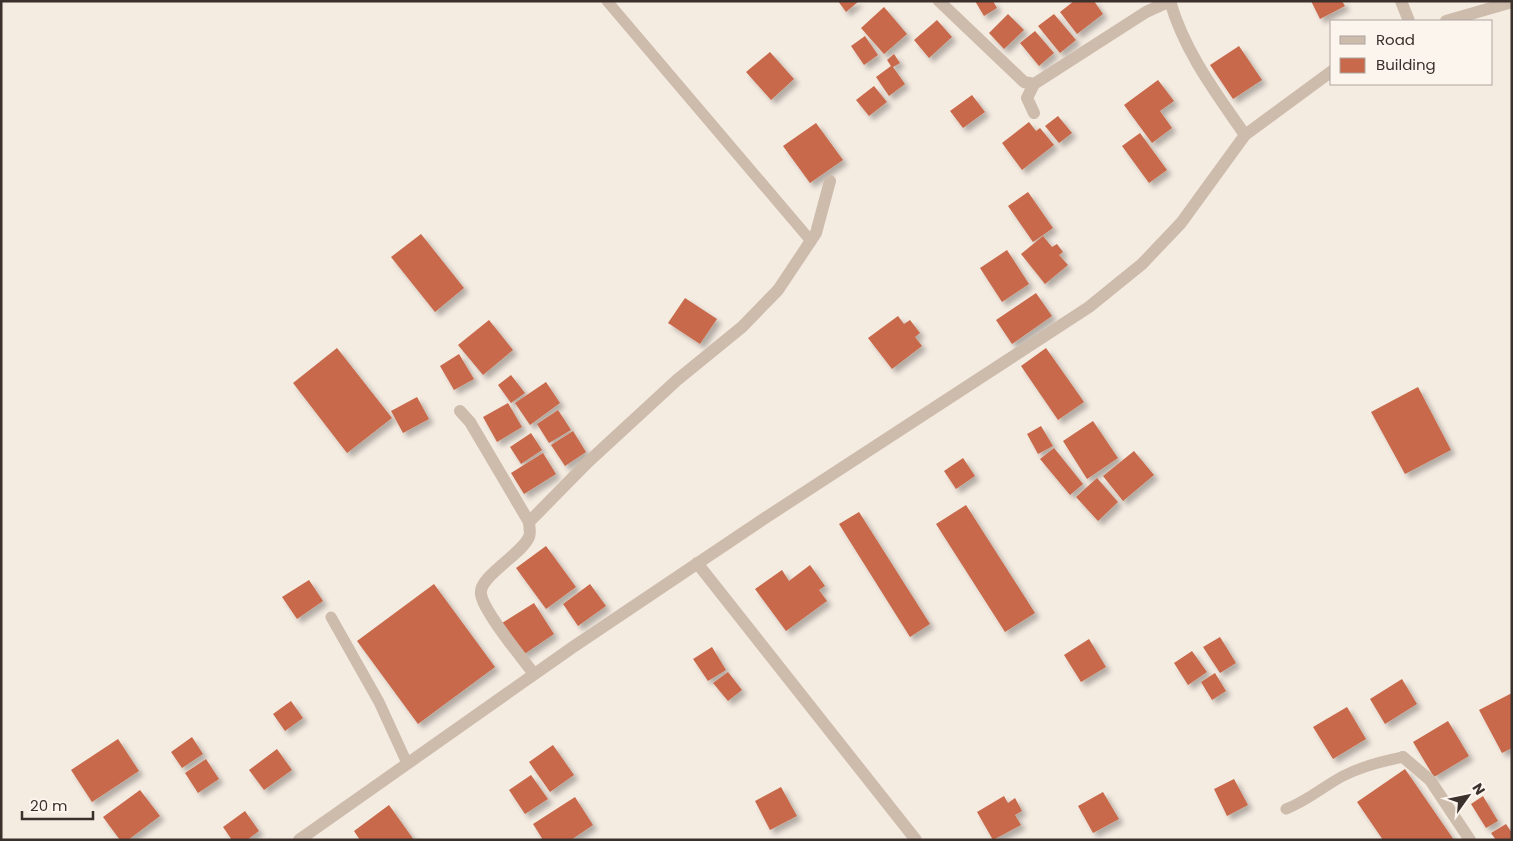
<svg xmlns="http://www.w3.org/2000/svg" width="1513" height="841" font-family="Poppins,sans-serif">
<defs>
<filter id="shadow"><feDropShadow dx="4.5" dy="4.5" stdDeviation="2.5" flood-color="#0004"/></filter>
</defs>
<rect width="100%" height="100%" fill="#f4ebe1"/>
<!-- building -->
<path fill="#c8694b" filter="url(#shadow)" d="M838,1H859L846,12Z
M975,1H993L997,8L984,16Z
M1074,1H1094L1103,14L1077,34L1060,12Z
M1311,1H1342L1345,6L1320,19Z
M884,7L907,34L884,54L861,28Z
M1008,14L1024,30L1004,49L989,33Z
M1054,14L1076,40L1060,53L1038,26Z
M937,20L952,37L929,58L914,40Z
M1035,31L1054,53L1039,66L1020,43Z
M865,36L878,55L864,65L851,46Z
M1239,46L1262,80L1233,99L1210,65Z
M770,52L794,79L771,100L746,72Z
M894,54L900,63L893,67L905,84L889,96L876,77L891,66L887,60Z
M1158,80L1174,101L1160,111L1172,128L1152,143L1124,105Z
M874,86L887,102L869,116L856,100Z
M972,95L985,112L963,128L950,111Z
M1058,116L1072,133L1059,143L1045,126Z
M1029,122L1036,131L1040,128L1054,145L1022,170L1002,143Z
M816,123L843,160L810,183L783,146Z
M1140,133L1167,170L1149,183L1122,146Z
M1028,192L1053,228L1033,242L1008,206Z
M421,234L464,288L435,312L391,257Z
M1043,236L1052,247L1057,244L1063,252L1059,255L1068,265L1045,284L1021,254Z
M1007,250L1029,284L1002,302L980,268Z
M1036,293L1052,316L1012,344L996,320Z
M685,298L717,319L700,344L668,323Z
M898,316L904,324L910,320L920,333L915,337L922,346L892,369L868,338Z
M489,320L513,350L483,375L458,345Z
M337,348L392,418L347,453L293,383Z
M1046,348L1084,402L1058,420L1021,366Z
M459,354L474,379L454,390L440,366Z
M511,375L525,393L511,403L498,385Z
M546,382L560,403L530,425L515,403Z
M1418,387L1451,450L1405,474L1371,412Z
M417,397L429,419L403,433L391,411Z
M508,403L522,427L497,442L483,417Z
M558,410L571,430L549,443L537,424Z
M1093,421L1118,458L1087,479L1063,441Z
M1041,426L1053,446L1038,454L1027,434Z
M573,431L586,452L565,466L551,445Z
M531,433L542,450L521,464L510,447Z
M1054,448L1083,484L1070,495L1040,459Z
M1134,451L1154,475L1123,501L1103,476Z
M543,453L556,474L524,494L511,473Z
M963,458L975,476L956,489L944,471Z
M1097,478L1118,502L1098,521L1076,497Z
M966,505L1035,613L1005,632L936,524Z
M859,512L930,624L910,637L839,524Z
M546,546L576,587L546,609L516,568Z
M810,565L825,586L819,590L827,601L786,631L755,589L782,570L789,581Z
M309,580L323,601L297,619L282,597Z
M434,584L495,667L418,724L357,641Z
M590,584L606,606L578,626L563,604Z
M534,603L554,634L523,655L502,623Z
M1220,637L1236,663L1220,673L1203,647Z
M1089,639L1106,667L1081,682L1064,655Z
M712,647L726,670L708,681L693,659Z
M1192,651L1207,672L1188,685L1174,663Z
M728,672L742,690L728,701L713,683Z
M1215,673L1226,691L1212,700L1201,682Z
M1402,679L1417,704L1385,724L1370,699Z
M1512,693V748L1502,753L1479,710Z
M291,701L303,718L285,731L273,714Z
M1347,707L1366,739L1333,759L1313,727Z
M1448,721L1469,756L1434,777L1413,742Z
M192,737L203,754L182,768L171,752Z
M118,739L139,771L92,802L71,770Z
M553,745L574,775L550,792L529,762Z
M277,749L292,770L264,790L249,770Z
M206,759L219,779L198,793L185,773Z
M1405,769L1454,840H1383L1357,802Z
M531,775L548,799L525,814L509,790Z
M1234,779L1248,805L1227,816L1214,789Z
M781,787L797,816L770,830L755,801Z
M140,790L160,816L128,840H120L103,817Z
M1103,792L1119,819L1093,833L1078,806Z
M1004,796L1008,803L1015,798L1022,811L1015,815L1021,825L993,840L977,812Z
M1483,796L1498,821L1486,828L1471,804Z
M575,797L593,825L571,840H543L533,824Z
M389,805L414,840H360L354,831Z
M245,811L259,831L247,840H232L223,827Z
M1506,824L1512,833V840H1496L1491,833Z"/>
<g fill="none" stroke-linecap="round" stroke-linejoin="round">
<!-- lane -->
<path stroke="#cdbbac" stroke-width="11" d="M607,1L811,241
M331,617L379,702L407,763
M1286,809C1307,801 1324,786 1343,776C1362,766 1383,761 1403,757"/>
<!-- street -->
<path stroke="#cdbbac" stroke-width="12" d="M939,1L1024,82L1034,84L1146,12L1170,1
M1170,1C1184,51 1216,93 1245,135
M1401,1L1409,21
M1446,21L1512,2
M1034,84L1027,98L1034,113
M460,411L470,422L529,522C529,526 531,533 529,537C522,554 478,577 481,594C483,611 522,658 534,674
M529,522L588,462L677,380L742,327L778,290L816,233L830,181
M697,563L916,840
M1403,757L1430,780L1470,840
M299,840L573,647L762,520L1089,307L1142,264L1181,223L1245,135L1332,71"/>
</g>
<!-- border -->
<rect width="1513" height="841" fill="none" stroke="#3b302b" stroke-width="5"/>
<!-- legend -->
<rect x="1330" y="20" width="162" height="65" fill="#fbf5ee" stroke="#aea6a0"/>
<rect x="1340" y="36" width="25" height="8" fill="#cdbbac" stroke="#aea6a0"/>
<text x="1376" y="45" font-size="15" fill="#3b302b">Road</text>
<rect x="1340" y="58" width="25" height="15" fill="#c8694b" stroke="#aea6a0"/>
<text x="1376" y="70" font-size="15" fill="#3b302b">Building</text>
<!-- north arrow -->
<g transform="translate(1468 796) rotate(57)" stroke="#fbf5ee" stroke-width="4" paint-order="stroke">
<path d="M0-4L9 19L0 12L-9 19Z" fill="#3b302b"/>
<text y="-8" font-size="14" font-weight="bold" text-anchor="middle" fill="#3b302b">N</text>
</g>
<!-- scale -->
<path d="M22 811v8h71v-8" fill="none" stroke="#3b302b" stroke-width="2.5"/>
<text x="30" y="811" font-size="15" fill="#3b302b" stroke="#fbf5ee" stroke-width="4" paint-order="stroke">20 m</text>
</svg>
